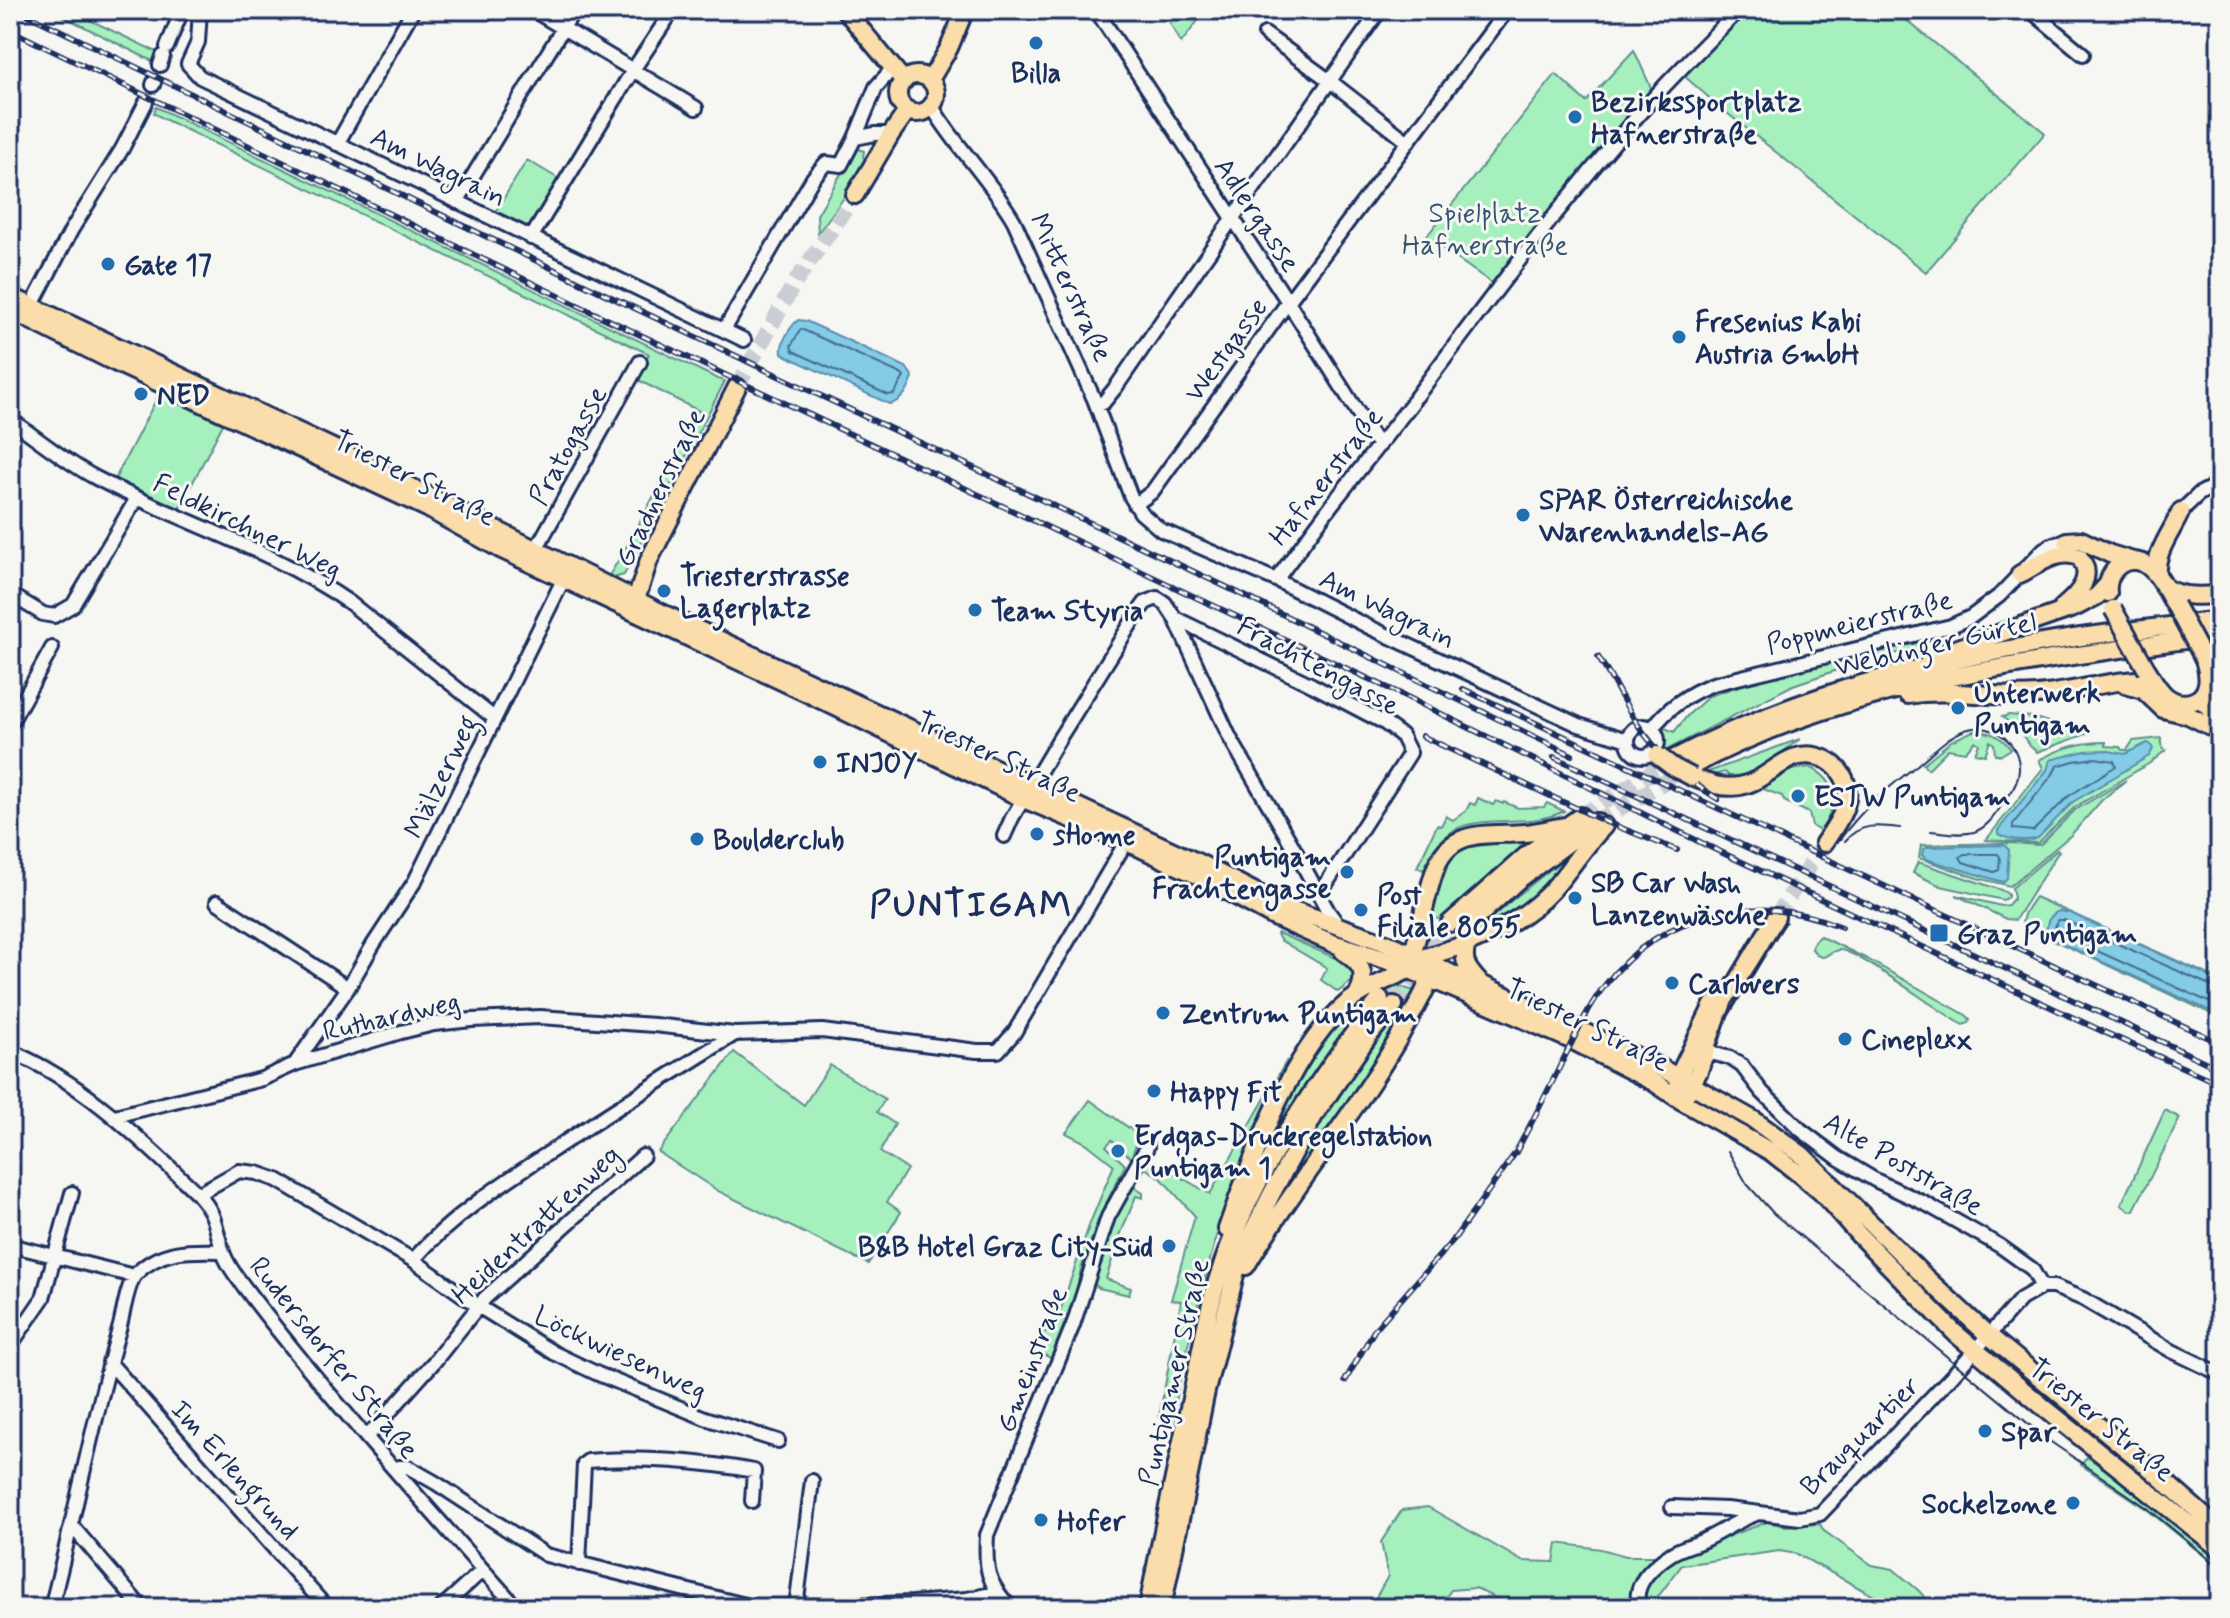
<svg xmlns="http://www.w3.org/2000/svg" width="2230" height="1618" font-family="Mynerve,sans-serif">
<rect width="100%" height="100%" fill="#f6f6f2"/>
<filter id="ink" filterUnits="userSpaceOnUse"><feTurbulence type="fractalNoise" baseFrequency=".0125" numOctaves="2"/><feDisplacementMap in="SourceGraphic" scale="16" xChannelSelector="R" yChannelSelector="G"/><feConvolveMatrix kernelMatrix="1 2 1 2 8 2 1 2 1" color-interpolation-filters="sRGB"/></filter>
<g filter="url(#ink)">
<!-- green -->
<path fill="#a6f0be" stroke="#60908e" stroke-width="2" d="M51,10H69L157,52L159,54L156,63Z
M1163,10H1206L1181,43Z
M1747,10H1894L2045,133L1926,272L1722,109L1683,75Z
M1634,50L1652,90L1557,202L1493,284L1426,237L1556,74L1586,102Z
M156,107L718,379L725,381L624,575L617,577L609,576L631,539L699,411L636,379L649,354L164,119L154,113Z
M856,148L864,151L863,157L866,159L854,184L818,233L817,215Z
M527,160L559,179L530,226L523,228L494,214Z
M159,394L223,424L179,509L131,490L115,479Z
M1933,639L1931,645L1861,662L1793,685L1665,751C1659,743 1659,735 1665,728L1674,732L1688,715L1709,696L1750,682Z
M2009,715L2032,717L2086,734L2037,752L2030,746L2018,729L2002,717Z
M1973,731C1990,731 2001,736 2011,749L2001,755H1995L1994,744L1990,741L1985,755L1975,753L1979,744L1975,741L1965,752L1948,749L1928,769L1923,764L1951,741Z
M2161,738L2163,749L2166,750L2150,763L2075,807L2038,843L1986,840L2043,768L2039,760C2061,748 2080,742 2106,742V746L2120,747L2122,750H2127L2133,741Z
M1800,739C1780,753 1755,778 1729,776L1725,772L1709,776L1705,773Z
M1810,767C1843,784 1834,803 1822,833L1812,826L1809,813L1784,801L1782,796L1763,789L1787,771Z
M2126,780L2102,800L2071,835L2010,886L1977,878L1919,858L1921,845L2009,843L2040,845L2075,810Z
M1478,798L1493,805L1496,801L1503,804L1504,802L1518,808L1544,807L1547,803L1564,811C1522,833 1464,804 1435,848C1430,854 1427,863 1423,870L1417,867L1437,825L1441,826L1446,816L1453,820L1466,811L1470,803L1475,805Z
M1530,838L1531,840L1440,919L1430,918C1434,904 1436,888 1441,874C1455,836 1497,841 1530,838Z
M1577,848L1548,885L1527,905L1476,933V929Z
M2057,850L2059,851L2015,920L2006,919L1956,895L2001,906L2008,905L2014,898L2012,888Z
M1918,862L2001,890L2008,894V897L2003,900L1941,886L1913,873Z
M2035,897L2220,980V1018L2023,926C2020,916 2029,906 2035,897Z
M1278,933L1347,963L1352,969V981L1338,992L1321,980L1327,968L1280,940L1277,934Z
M1820,936L1867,959L1966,1015L1970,1019L1969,1023L1963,1025C1927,1003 1893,976 1856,956C1851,954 1844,949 1838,950C1824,953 1825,965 1812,949L1814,941Z
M1392,984L1414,991L1416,993L1393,1037L1289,1190L1284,1187L1325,1115L1401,1008L1373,996L1369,997V1001L1292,1109L1258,1172L1254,1170L1289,1092L1326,1033L1367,996Z
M734,1052L804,1105L830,1065L885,1099L877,1112L895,1124L880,1152L907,1169L887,1202L901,1212L868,1264L718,1191L658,1152Z
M1287,1060C1265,1108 1243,1156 1226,1207C1204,1274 1188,1344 1172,1414L1165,1418L1159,1417L1181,1301L1171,1300L1195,1216L1161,1178L1143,1167L1148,1158L1210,1194Z
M1090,1100L1133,1131L1137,1142L1131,1158L1112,1140L1106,1146L1125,1165L1099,1218L1081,1269L1075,1296L1051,1358L1030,1349L1041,1334L1055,1326L1090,1223L1114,1165L1086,1143L1066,1133Z
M2165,1110L2180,1118L2134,1210L2130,1211L2121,1205Z
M1132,1186L1143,1193V1198L1136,1196L1119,1238L1106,1279L1131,1288L1129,1295L1099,1288L1093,1283L1111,1229L1129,1187Z
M2087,1457L2139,1492L2220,1558V1569L2144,1507L2081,1465Z
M1428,1507L1522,1561L1554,1562L1557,1543L1601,1549L1626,1556H1675L1767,1522L1785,1526L1820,1524L1824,1531L1872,1565L1893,1569L1918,1590L1935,1608H1879L1883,1601L1797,1554L1779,1551L1682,1565L1660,1594L1644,1607H1613L1593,1600L1548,1607L1515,1608L1475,1588L1451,1590L1441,1604L1432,1608H1370L1388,1576L1381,1542L1402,1510Z"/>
<!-- water -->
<path fill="#84cbe5" stroke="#5a8daf" stroke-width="2" d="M798,320L806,321L906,367L913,377C910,388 902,402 889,404L786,356L782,353C780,343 790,327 798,320Z
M2147,743L2150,744L2153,749L2149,756L2073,802L2038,838C2027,842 2007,840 1998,834V830L2047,770L2050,760L2085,751L2104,750L2125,754Z
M2004,845L2009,850L2007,878L2003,882L1926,859L1922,855L1923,850L1927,847Z
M2059,911L2070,913L2220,981V1009L2210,1011L2054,940L2047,932C2045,923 2050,915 2059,911Z"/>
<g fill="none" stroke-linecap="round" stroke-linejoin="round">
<!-- shore -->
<path stroke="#456d94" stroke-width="2" d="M801,329L901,374L904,377L894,394L888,395L793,351L791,346Z
M2095,758L2114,761L2116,766L2069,796L2033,831L2013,829V824L2053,774L2057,766L2074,761Z
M1964,854H1998L2000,857L1999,870L1994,872L1963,862L1960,857Z
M2220,988L2214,987L2064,920H2058L2055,927L2058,933L2211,1003H2220"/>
<!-- major-tunnel -->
<path stroke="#caced4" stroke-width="16" stroke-dasharray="16 8" stroke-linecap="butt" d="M737,387L794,284L855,195
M1581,816L1673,759
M1596,822L1690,767
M1776,917L1824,843
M1380,999L1450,923
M1394,1005L1464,929"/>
<!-- minor casing -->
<g stroke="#1b2f5e" stroke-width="18">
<path id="minor" d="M200,10L198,42L188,64L200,77L744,340
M533,10L696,108
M1096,10L1288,302L1379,446
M2030,10L2083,54
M1265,34L1330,81L1408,142
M167,47L182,10
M160,65L163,56
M153,85L154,82
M930,107L934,110C958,149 991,181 1014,221L1094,399L1131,497L1141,513L1161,530L1276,580L1367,626L1579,725L1628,740
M855,138L875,134H891
M337,144L413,10
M457,202L574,10
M531,238L633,70L673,10
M29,311L72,229L122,149L146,102
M724,330L813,178L826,163L841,165L855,138L876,87L893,68
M1416,397C1493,294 1571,189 1658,93C1684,65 1712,37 1739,10
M1097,406L1103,403L1116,387L1232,219L1380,10
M10,419C38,439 66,462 96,478C180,522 272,549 350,603L494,718
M1135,505L1152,492L1288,302L1507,10
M2181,511L2199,494L2220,483
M535,551L640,362
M1276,580L1333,503L1413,402
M10,594L43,614L54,616L73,605L137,498
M1175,618L1312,685L1383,722L1401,735L1410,753L1319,895
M10,724L52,648
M1628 741a15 15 0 1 1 30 0a15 15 0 1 1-30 0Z
M1652,729C1666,709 1689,693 1713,684L1951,626L1971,617L1999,596L2044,549L2051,545L2067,541
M1004,836L1012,818L1059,739L1135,617L1145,603L1157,598L1165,603L1175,618L1230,738L1292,845L1328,911L1339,926
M217,902L348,988
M10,1051C84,1082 141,1140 198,1194C217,1216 214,1224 222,1249C227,1266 240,1281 251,1296C334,1404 426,1506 517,1608
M1705,1055L1711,1053L1730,1058L1742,1066L1762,1092L1801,1130L1838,1158L1875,1180L1926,1204L2000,1246L2032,1269L2042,1287
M295,1064L348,988L373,945L415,881L564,578
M115,1116L262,1079L295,1064L401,1032L434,1024L472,1020L540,1017L654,1025L735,1034L822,1031L977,1051H998L1014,1033L1126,842
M198,1194L239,1171L257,1173L277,1180L413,1260L478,1306L554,1353L598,1374L705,1418L778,1441
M10,1245L134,1276
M413,1260C452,1216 504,1182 553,1150C613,1110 674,1072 735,1034
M10,1346L43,1298L72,1193
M109,1362L327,1608
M367,1437L434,1362L485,1298L643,1156
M394,1469L399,1467H408L436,1483L546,1555L757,1608
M1672,1507L1727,1509L1800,1518L1820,1514L1950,1378L2021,1299L2042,1287H2054L2083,1299L2172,1351L2220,1374
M72,1526L142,1608
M579,1564L584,1464L588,1461C638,1456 705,1462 754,1471L752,1501
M796,1607L812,1481
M51,1608C75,1515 93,1419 120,1326C123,1314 128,1282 136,1274C160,1249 190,1250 222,1251
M441,1608L483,1570
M757,1608L912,1603L967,1599L997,1593
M1011,1608C987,1583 985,1569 987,1535L1073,1325L1108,1217L1147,1147
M1640,1608C1630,1585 1653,1566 1671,1554C1682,1547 1695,1545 1706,1539C1723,1531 1738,1520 1756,1514"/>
</g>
<!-- major casing -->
<g stroke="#1b2f5e" stroke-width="22">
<path id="major" d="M845,10L904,81
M898 94a19 19 0 1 1 38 0a19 19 0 1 1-38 0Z
M930,80L949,48L965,10
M855,195L891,134L908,110
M10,296L337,450L662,613L1201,864L1282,906L1395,946L1456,976L1481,984L1663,1069L1754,1120L1802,1155L1922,1274L1988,1335L2145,1464L2220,1530
M10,310L108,359L427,508L500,549L809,694L1024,799L1136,846L1201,877L1274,917L1332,943L1389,961L1514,1015L1573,1041L1655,1083L1682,1101L1771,1152L1803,1177L1821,1192L1859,1235L1955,1333L2047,1410L2220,1549
M2067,541L2081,540L2110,554L2133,561
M2020,574C2038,565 2058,548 2079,557C2095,576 2079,594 2063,607
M2157,574C2155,551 2172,532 2181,511
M2164,587C2182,598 2199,596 2220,595
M2108,593C2105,569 2129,551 2149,567C2161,576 2167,593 2175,605
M633,609L649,560L737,387
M1929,658L2076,607L2097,596L2107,585
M2148,671C2153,680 2159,691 2167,697C2182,708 2204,703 2207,684C2209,676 2206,667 2204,659
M2126,685L2143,690L2163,709L2188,715L2220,731
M1908,695C1952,688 1994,699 2037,695C2076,692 2115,678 2153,680
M2200,698L2220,719
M1673,759C1799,693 1940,658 2081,637C2127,630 2174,626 2220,620
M1690,767C1854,679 2039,661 2220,635
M1692,777C1709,784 1723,789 1740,786C1769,781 1787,747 1819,757C1830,760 1837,766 1843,776C1856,799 1837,824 1824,843
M1450,923L1528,854L1581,816
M1464,929L1518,880L1596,822
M1343,951C1361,964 1368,972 1358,994
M1412,954C1422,926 1425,898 1435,870C1450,827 1488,836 1524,833C1538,832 1552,828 1566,826
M1419,959L1467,944
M1480,983C1468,970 1461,962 1467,944C1499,930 1528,916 1552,890C1570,870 1584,846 1604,826
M1679,1085L1678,1077L1713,1005
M1687,1093L1699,1071L1718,1014L1776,917
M1227,1229C1251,1160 1296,1035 1358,995C1373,985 1392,978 1408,970H1413
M1246,1266C1293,1186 1355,1115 1401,1034C1411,1016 1422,998 1430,979
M1148,1608C1161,1536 1177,1465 1192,1394C1200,1357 1206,1318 1217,1281C1247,1183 1317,1079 1380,999
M1162,1608L1206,1391L1236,1271L1246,1245L1271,1195L1314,1116L1367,1038L1394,1005"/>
</g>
<!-- minor -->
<use href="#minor" stroke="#f6f6f2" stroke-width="12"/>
<!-- major -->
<use href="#major" stroke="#faddab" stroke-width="16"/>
<!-- tram -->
<path stroke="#1b2f5e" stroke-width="2" d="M1845,841C1860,823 1878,825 1900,828
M1838,842C1862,809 1884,791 1916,766C1931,754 1946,737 1965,730C1994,720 2025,746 2018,776C2016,788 2007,798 2000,808C1993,818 1986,828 1974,832C1960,836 1945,832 1931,831
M1716,1046L1732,1004L1786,922
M1728,1151L1747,1184L1774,1214L2048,1440L2146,1507L2220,1568"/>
<!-- rail casing -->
<g stroke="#1b2f5e" stroke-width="6">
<path id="rail" d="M18,10L609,296L1222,585L1572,755
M10,30L594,313L1407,697L1710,847L2106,1033L2220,1084
M1598,657C1612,678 1623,701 1636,722C1657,754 1685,779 1718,799
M1463,689L2220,1043
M1422,736L1606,822L1677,850
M1554,757L2220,1069
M1345,1381L1375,1329L1454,1239L1516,1152C1533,1120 1550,1087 1566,1054C1578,1030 1589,1006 1605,985C1663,910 1757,892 1842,927"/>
</g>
<!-- rail -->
<use href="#rail" stroke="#f6f6f2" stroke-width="3" stroke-dasharray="9" stroke-linecap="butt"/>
<!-- major-bridge casing -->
<g stroke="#1b2f5e" stroke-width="22" stroke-linecap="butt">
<path id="major-bridge" d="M2175,605L2204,659
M2113,609L2147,670
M1657,755L1673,767L1692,777"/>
</g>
<!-- major-bridge -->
<use href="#major-bridge" stroke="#faddab" stroke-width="16"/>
</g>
</g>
<!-- markers -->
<g fill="#1f6fb2" stroke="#f6f6f2" stroke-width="3">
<circle cx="1036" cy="43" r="8"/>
<circle cx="1575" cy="117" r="8"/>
<circle cx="108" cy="264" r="8"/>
<circle cx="1679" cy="337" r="8"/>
<circle cx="141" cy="394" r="8"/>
<circle cx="1523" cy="515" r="8"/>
<circle cx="664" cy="591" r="8"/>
<circle cx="975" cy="610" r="8"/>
<circle cx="1958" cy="708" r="8"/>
<circle cx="820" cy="762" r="8"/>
<circle cx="1798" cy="796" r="8"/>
<circle cx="1037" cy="834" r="8"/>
<circle cx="697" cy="839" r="8"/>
<circle cx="1347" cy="872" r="8"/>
<circle cx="1575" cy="898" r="8"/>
<circle cx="1361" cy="910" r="8"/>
<rect x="1929" y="923" width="20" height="20" rx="4"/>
<circle cx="1672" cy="983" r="8"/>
<circle cx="1163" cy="1013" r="8"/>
<circle cx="1845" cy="1039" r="8"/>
<circle cx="1154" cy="1091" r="8"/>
<circle cx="1118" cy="1151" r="8"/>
<circle cx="1169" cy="1246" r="8"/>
<circle cx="1985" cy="1431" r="8"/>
<circle cx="2073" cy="1503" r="8"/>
<circle cx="1041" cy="1520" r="8"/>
</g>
<g text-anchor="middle" stroke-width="6" stroke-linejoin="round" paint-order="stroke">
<!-- poi labels -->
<g font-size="28" font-weight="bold" fill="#1b2f5e" stroke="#f6f6f2" text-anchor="start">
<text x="1036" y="82" text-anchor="middle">Billa</text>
<text x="1591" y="111">Bezirkssportplatz<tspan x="1591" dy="32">Hafnerstraße</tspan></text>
<text x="124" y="274">Gate 17</text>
<text x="1695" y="331">Fresenius Kabi<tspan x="1695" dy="32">Austria GmbH</tspan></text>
<text x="157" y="404">NED</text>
<text x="1539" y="509">SPAR Österreichische<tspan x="1539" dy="32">Warenhandels-AG</tspan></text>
<text x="680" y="585">Triesterstrasse<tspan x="680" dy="32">Lagerplatz</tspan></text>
<text x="991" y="620">Team Styria</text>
<text x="1974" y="702">Unterwerk<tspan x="1974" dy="32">Puntigam</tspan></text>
<text x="836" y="772">INJOY</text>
<text x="1814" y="806">ESTW Puntigam</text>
<text x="1053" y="844">sHome</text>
<text x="713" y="849">Boulderclub</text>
<text x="1331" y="866" text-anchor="end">Puntigam<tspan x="1331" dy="32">Frachtengasse</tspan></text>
<text x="1591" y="892">SB Car Wash<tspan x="1591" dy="32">Lanzenwäsche</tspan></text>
<text x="1377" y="904">Post<tspan x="1377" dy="32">Filiale 8055</tspan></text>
<text x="1957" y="943">Graz Puntigam</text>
<text x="1688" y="993">Carlovers</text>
<text x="1179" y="1023">Zentrum Puntigam</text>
<text x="1861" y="1049">Cineplexx</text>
<text x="1170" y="1101">Happy Fit</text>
<text x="1134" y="1145">Erdgas-Druckregelstation<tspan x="1134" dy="32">Puntigam 1</tspan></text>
<text x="1153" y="1256" text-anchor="end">B&amp;B Hotel Graz City-Süd</text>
<text x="2001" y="1441">Spar</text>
<text x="2057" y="1513" text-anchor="end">Sockelzone</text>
<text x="1057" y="1530">Hofer</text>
</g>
<!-- street labels -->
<g font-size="28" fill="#1b2f5e" stroke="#f6f6f2">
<text transform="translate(439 166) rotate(26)" y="10">Am Wagrain</text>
<text transform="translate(1258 214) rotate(56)" y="10">Adlergasse</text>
<text transform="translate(1072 287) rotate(65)" y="10">Mitterstraße</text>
<text transform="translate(1225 349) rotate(-54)" y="10">Westgasse</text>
<text transform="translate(567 445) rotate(-61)" y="10">Pratogasse</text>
<text transform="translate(1325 476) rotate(-52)" y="10">Hafnerstraße</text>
<text transform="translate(415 477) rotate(27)" y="10">Triester Straße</text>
<text transform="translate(659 487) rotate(-64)" y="10">Gradnerstraße</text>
<text transform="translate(248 525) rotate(26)" y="10">Feldkirchner Weg</text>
<text transform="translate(1388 608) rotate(26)" y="10">Am Wagrain</text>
<text transform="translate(1859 621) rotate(-14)" y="10">Poppmeierstraße</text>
<text transform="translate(1935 643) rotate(-13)" y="10">Weblinger Gürtel</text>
<text transform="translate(1319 665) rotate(28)" y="10">Frachtengasse</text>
<text transform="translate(999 756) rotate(25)" y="10">Triester Straße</text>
<text transform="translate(440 776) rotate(-64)" y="10">Mälzerweg</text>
<text transform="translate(391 1015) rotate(-13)" y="10">Ruthardweg</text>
<text transform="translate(1588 1024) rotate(26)" y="10">Triester Straße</text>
<text transform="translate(1904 1163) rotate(30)" y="10">Alte Poststraße</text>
<text transform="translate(535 1224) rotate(-43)" y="10">Heidentrattenweg</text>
<text transform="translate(621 1352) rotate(25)" y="10">Löckwiesenweg</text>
<text transform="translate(335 1357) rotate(51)" y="10">Rudersdorfer Straße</text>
<text transform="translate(1031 1359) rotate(-69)" y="10">Gmeinstraße</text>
<text transform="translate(1173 1372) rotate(-77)" y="10">Puntigamer Straße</text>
<text transform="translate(2102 1419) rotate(39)" y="10">Triester Straße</text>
<text transform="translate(1859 1435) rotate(-45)" y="10">Brauquartier</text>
<text transform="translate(236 1469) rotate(48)" y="10">Im Erlengrund</text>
</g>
<!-- park labels -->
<g font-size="28" fill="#375671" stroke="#f6f6f2">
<text x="1485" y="222">Spielplatz<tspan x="1485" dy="32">Hafnerstraße</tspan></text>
</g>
<!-- district labels -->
<g font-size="36" font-weight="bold" letter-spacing="2" fill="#1b2f5e" stroke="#f6f6f2">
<text x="971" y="916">PUNTIGAM</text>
</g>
</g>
<!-- margin -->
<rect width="2230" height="1618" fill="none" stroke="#f6f6f2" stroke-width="40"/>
<rect x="20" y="20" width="2190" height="1578" fill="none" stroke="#1b2f5e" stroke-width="3" filter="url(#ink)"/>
</svg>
